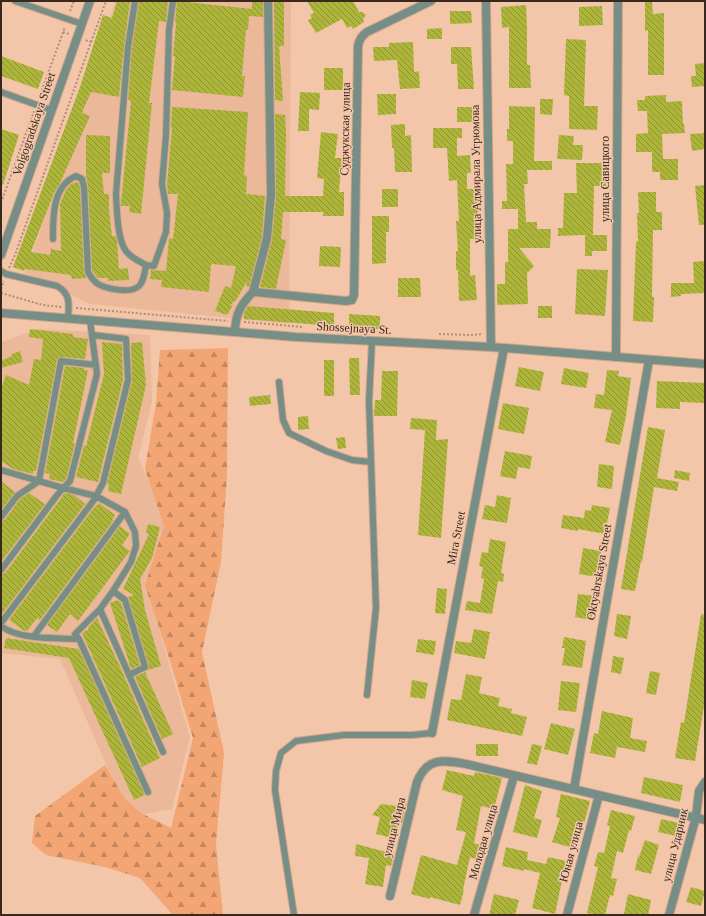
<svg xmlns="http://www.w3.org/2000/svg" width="706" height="916" font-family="'Times New Roman',serif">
<defs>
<pattern id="forest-firs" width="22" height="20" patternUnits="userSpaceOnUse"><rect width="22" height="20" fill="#f3a673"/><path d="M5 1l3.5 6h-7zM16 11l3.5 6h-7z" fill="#c6875e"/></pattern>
<pattern id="building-back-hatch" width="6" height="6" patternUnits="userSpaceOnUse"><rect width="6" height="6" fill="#adb63b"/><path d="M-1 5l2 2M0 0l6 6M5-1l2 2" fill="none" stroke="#8e9431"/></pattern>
</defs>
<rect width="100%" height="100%" fill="#f3c6aa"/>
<!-- built -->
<path fill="#ebb999" d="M115,1H291L289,324L90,304L25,273L90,93Z
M40,329L150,335L152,402L138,458L168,522L148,591L190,737L172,809L134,816L108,769L60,659L1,653V342Z"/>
<!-- forest -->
<path fill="url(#forest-firs)" d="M228,348L227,476L221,562L202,652L224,753L216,844L223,915H173L140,878L105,867L46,855L32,843L35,816L105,765L125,799L141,813L171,828L193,738L168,655L145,585L164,526L145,469L156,403L160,350Z"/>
<!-- building -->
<path fill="url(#building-back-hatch)" d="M117,1H130L124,47L119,97L91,92L82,113L90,116L60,183L54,193L31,252L50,255L51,249L61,251L60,204L66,190L71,184L78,182L80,188L84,272L86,278L72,279L71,275L25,269L24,271L13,267L80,87L103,15L112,18Z
M139,1H168L166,22L159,21L149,103H152L141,214L129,212L130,206H121V203L131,101L128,99L132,48Z
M177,1L252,9V1H263V17L249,16L248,30H246L242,76H245L243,97L172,90L175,56H173L176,23H175Z
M274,1H284V46H279L283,101L275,100Z
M307,1H353L359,12H362L366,15L363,19L364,22L353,29L351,26L347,28L342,19L316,33L308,20L312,18L310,15L314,13Z
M645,1H652L653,14L664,13V75H648V30L645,31Z
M526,5L527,28V65H530L531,88H509V27L502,28L501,7Z
M602,6L603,25L579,26V7Z
M450,11H471L472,23L450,24Z
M442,28V39H427V29Z
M566,39L586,40L584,106H598L597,130L569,129V96L564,95Z
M413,42L414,72L419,71L420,88L400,89L397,60L374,61L373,47H389V43Z
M451,47H471L474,89H458L457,64H451Z
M1,56L44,72L38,89L1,76Z
M705,63V86L692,87L691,76H696L695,64Z
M324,68H343V90H324Z
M300,92L320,93L319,110L309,109V131H298Z
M377,94H396V114L378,115Z
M666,95V102L682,101L683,124H684L685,133L662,134L663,159H678V180H660V172H652V152H636V134L648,133L647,111H638L637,100H645V96Z
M540,99H553L552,115L540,114Z
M509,106L535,107L534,161H552V170H527L528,184H524L526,222H537V229H551L550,248H519L534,266L527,273L528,304L497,305V284H505V262H508V229H518V209H502V201H507L506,164H513V141H507V129H509Z
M172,107L248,112L244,175L247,176L246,194L265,196L262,237L249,287L246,286L247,281L236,300L230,305H233L227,315L215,311L225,286L231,288L236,266L211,264L209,292L161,287L162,280L150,279L151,270L166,271L169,238L173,239L178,194H168L167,184L172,128H171Z
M457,107H480V122H457Z
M275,114L285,115L286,132L285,196H323L324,179L317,178L321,132L338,134L335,158H342L339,192H344V216H323V212H283L281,239L286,240L276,289L260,287L272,239L276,194Z
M405,124V136L411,135L412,172H395L394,148H392L391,125Z
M433,128H462V138H457V156L470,155L471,173H467V189H477L478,220L482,219V238L470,239V276L475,275L477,300L459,301L458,270H456V251H458L456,221H459L457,180L449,181L447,148H433Z
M1,129L19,135L3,185L1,184Z
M705,133V149L692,151L690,134Z
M86,135L110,136V173H102L104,194H109V210L112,236H116L117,241L119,269L128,268L129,280L108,281V278H98L92,271L88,187L86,176Z
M559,135L574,136L573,145H583L582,160L557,159Z
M576,163H606V186H594L593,235H607V251H592V256H585V235L558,236V228H563L564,193H577Z
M705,185V225H699L695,186Z
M382,189H398V207H382Z
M638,192H656V212H662V230H653L652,297H654L653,322L633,321L636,241L638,242L637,213H639Z
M372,216H389V232H386V263L372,264Z
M320,246L341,247L340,267L319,266Z
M705,261V293L681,294V296L671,297V283H694L693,262Z
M577,269L608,270L605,316L575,314Z
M398,278H420L421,297H398Z
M248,306L334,313V326L244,319V313Z
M538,306H552V318H538Z
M349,314L380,316V329L349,327Z
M30,329L73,334V337L88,339L85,359L61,357L57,360L36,471H33V474L13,469L1,461V389L6,375L29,385L34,359L41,360L43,339L29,337Z
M102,342L122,344L123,380L98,482L76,477L84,445L86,446L104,374Z
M142,342L146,385L121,494L108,491L109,485L107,484L132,381L131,343Z
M20,351L23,362L1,368V361L12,356V354Z
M349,358H359L360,395H350Z
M324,360H334V396H324Z
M65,366L84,368V370H88L73,443H75L66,479L63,482L49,479L50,474L45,473Z
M519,367L544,372L540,391L515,386Z
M564,368L589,373L586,388L561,384Z
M607,370L619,371L618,376L631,378L626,416L620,445L605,442L612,410L594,408L596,394L604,395Z
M382,371H398L397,416H374L375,400H381Z
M657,381L705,383V403L680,402V409L656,408Z
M270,395L271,404L250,406L249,397Z
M503,403L529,408L524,434L498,429Z
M308,416L309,429L298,430V417Z
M411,418L437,420L436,440L448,439L441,538L418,535L425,430L410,429Z
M648,427L665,430L657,478L679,482L677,491L654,487L642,562L641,561L635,591L621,589Z
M345,437L346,448L338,449L336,438Z
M505,451L532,456L530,469L518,467L516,479L500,476Z
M599,464L614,466L612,489L597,487Z
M675,470L690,473L689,481L674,478Z
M1,481L15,492L1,510Z
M29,493L45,504L1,562V521L5,520L20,499Z
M65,493L74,495L85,504L2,614L1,613V574L5,573Z
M497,495L511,498L507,523L482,519L485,505L495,507Z
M99,503L115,515L112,520L113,521L40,620L37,618L27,631L23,630L9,620L93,509Z
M592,505L610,508L605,534L578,529V531L561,528L563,515L584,518L585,510L591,511Z
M148,524L160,527L152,558L140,579L145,610L161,666L148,670L149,666L128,597L134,595L123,589L149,534L146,533Z
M120,526L130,534L122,545L130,551L129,552L78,621L70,614L57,632L47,625Z
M490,539L506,542L501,573L504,574L503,582L498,581L492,614L465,610L467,601L480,603L484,579L481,578L483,567L479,566L482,552L488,553Z
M583,548L601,551L597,577L579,574Z
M437,588L447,589L445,614L435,613Z
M578,594L595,596L591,620L575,617Z
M118,600L121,603L140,665L131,669L110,603Z
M617,614L631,616L627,639L614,636Z
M701,614L705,615V700L695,761L675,758L681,722L684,723Z
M97,618L122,671L160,758L142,767L82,633L89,629L88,628Z
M474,629L490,632L485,659L454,653L456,641L471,643Z
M564,637L586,641L582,668L562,665L565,648H562Z
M6,638L79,649L145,795L134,800L69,658L4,648Z
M418,639L436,641L434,655L416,652Z
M613,656L624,658L621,674L611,672Z
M650,671L660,673L656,695L646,693Z
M145,672L173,734L162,739L135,677Z
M466,674L482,677L479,693L500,698L498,706L512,709L511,713L527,717L522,736L447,720L451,699L461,700Z
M412,680L428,683L425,699L410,697Z
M561,681L580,683L576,712L558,710Z
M602,711L633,718L630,738L647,741L645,752L617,747L615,758L590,753L594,733L598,734Z
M551,723L575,729L568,755L544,749Z
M476,744H498V756H476Z
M532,744L542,746L537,765L527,763Z
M447,770L474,776L475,772L502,778L494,809L481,806L474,843L484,846L479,860L470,857L463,890H464L460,905L430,897V899L411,894L421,855L457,865L466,832L456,830L463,796L442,790Z
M644,777L683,785L680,802L641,793Z
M525,785L542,791L534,818L542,820L537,838L513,832Z
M561,794L590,801L584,824L582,823L573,848L552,842L560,818L556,817Z
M406,802L402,823L399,822L396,839L376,834L380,817L372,815L381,804L396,806Z
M611,810L635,816L631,831L629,830L623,853L617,851L611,878L617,879L613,896L610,895L605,915H598L587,913L598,867L594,866L598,852L604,853L610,826L607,825Z
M661,819L679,823L676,836L658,832Z
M645,840L659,845L651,874L635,870L638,856L639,857Z
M356,844L394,854L391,866L386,865L383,887L365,884L369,858L355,856Z
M506,847L528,852L527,860L546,864L548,857L566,861L555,914L532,908L540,873L524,869V871L502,866Z
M691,887L705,891L701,906L686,902Z
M494,894L519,900L515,915H489Z
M628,894L651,900L648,915H629L624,914Z"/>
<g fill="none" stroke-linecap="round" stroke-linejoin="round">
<!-- service casing -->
<g stroke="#cea68e" stroke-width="8">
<path id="service" d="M15,1L82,24
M135,1L128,47L116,194C117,209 117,239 126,251C131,258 139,261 146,265
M1,92L51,110
M53,239C53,218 52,186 76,176L82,179L84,187L88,272C91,277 93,281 98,284C107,289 131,294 139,286C144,281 145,272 146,265L154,266L166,232L167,213L162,184L166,135L169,30L173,1
M1,271L6,274L57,286C71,294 69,304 68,319
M279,382L283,420L289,433L326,451L352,460L371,462
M1,470L63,488L96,496L125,512L135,532L136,546L131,562L113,591L100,609L75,634L79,639L148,792
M1,517L17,496L39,481L61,361L96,365
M1,570L58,494L70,481L97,374L90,320
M113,591L125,600L145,667L129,675
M100,609L163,752
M1,623L94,500L103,483L128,380L126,339L93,335
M1,626C19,640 57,638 79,639
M34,636L125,512
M367,695L376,608L369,401L372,341
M294,915L275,790L276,771L281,753L296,741L344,735H412L432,733"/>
</g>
<!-- minor casing -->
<g stroke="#cea68e" stroke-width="10">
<path id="minor" d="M268,1L271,194L267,238L253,292L346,301L352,300L354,295L358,46C359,40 361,36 367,32L431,1
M486,1L491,347
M1,255L90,1
M235,332C235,315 241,304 253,292
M616,357L618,1
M432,733L504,348
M574,789L649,360
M390,896L417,782C427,757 443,760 466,764L705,820
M474,915L514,776
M567,915L599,795
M669,915L696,817L699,791L705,782"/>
</g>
<!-- tertiary casing -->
<g stroke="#cea68e" stroke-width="10">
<path id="tertiary" d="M1,313L296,337L491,347L705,364"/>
</g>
<!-- path -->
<path stroke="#af8d77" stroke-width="2" stroke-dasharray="2 2" stroke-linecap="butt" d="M70,11L74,1
M63,32L69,34
M91,42L106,1
M39,98L65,27
M1,203L34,111
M9,268L15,255L91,42L85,40
M1,289L4,281
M1,293L43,305L62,307
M76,308L228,321
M244,322L303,327
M439,334L471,335L483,334"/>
<!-- service -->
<use href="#service" stroke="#778e86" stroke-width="6"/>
<!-- minor -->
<use href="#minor" stroke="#778e86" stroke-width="8"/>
<!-- tertiary -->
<use href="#tertiary" stroke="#778e86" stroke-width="8"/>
</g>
<g text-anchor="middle" stroke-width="3" stroke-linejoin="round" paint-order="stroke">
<!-- street labels -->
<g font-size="12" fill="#39281d" stroke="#f3c6aa">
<text transform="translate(34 124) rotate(-71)" y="4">Volgogradskaya Street</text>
<text transform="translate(345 129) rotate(-89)" y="4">Суджукская улица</text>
<text transform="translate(476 174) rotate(-91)" y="4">улица Адмирала Угрюмова</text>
<text transform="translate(605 179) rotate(-90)" y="4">улица Савицкого</text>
<text transform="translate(354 328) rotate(3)" y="4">Shossejnaya St.</text>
<text transform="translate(456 538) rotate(-79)" y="4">Mira Street</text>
<text transform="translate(599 572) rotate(-80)" y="4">Oktyabrskaya Street</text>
<text transform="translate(394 827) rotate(-76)" y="4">улица Мира</text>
<text transform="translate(483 842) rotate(-74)" y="4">Молодая улица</text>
<text transform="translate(675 845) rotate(-76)" y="4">улица Ударник</text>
<text transform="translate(571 852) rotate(-75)" y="4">Юная улица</text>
</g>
</g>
<!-- border -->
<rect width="706" height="916" fill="none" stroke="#39281d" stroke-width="4"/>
</svg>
